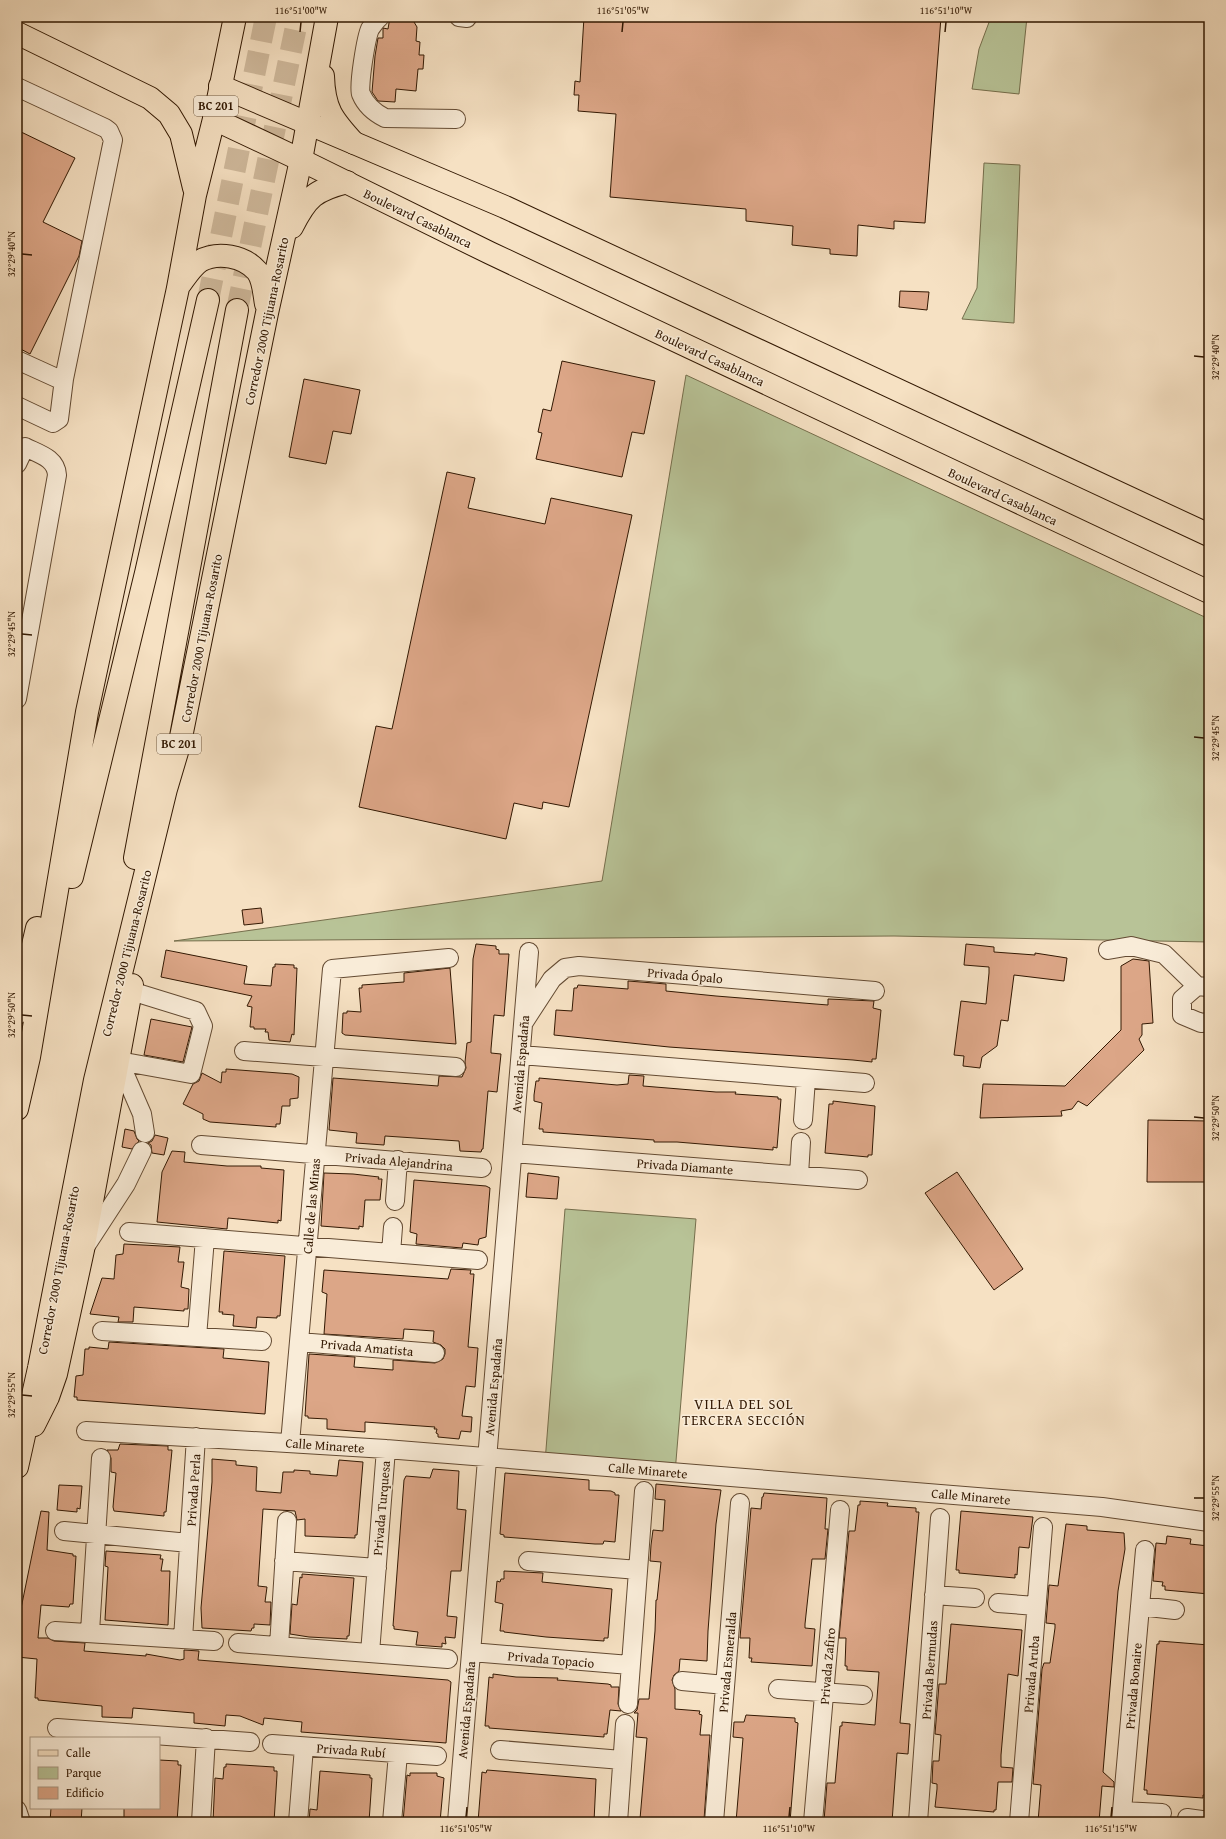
<svg xmlns="http://www.w3.org/2000/svg" width="1226" height="1839" font-family="'Gentium Book Plus',serif">
<rect width="100%" height="100%" fill="#f6e1c3"/>
<filter id="stains"><feTurbulence type="fractalNoise" baseFrequency=".005" numOctaves="4"/><feColorMatrix values="0 0 0 0 .2 0 0 0 0 .09 0 0 0 0 .02 0 0 0 .5 -.17"/></filter>
<radialGradient id="worn" r=".72"><stop offset=".6" stop-color="#630" stop-opacity="0"/><stop offset="1" stop-color="#630" stop-opacity=".3"/></radialGradient>
<!-- green -->
<path fill="#b8c397" stroke="#756e4c" d="M991,17H1027L1019,94L972,89L979,49Z
M984,163L1020,165L1014,323L962,319L977,288Z
M686,375L1209,619V942L894,936L174,941L602,881Z
M565,1209L696,1219L675,1473L545,1462Z"/>
<!-- building -->
<path fill="#dca687" stroke="#321802" d="M390,17H411L417,27L416,41L420,42L419,55H424L423,69H418L416,91L396,89L395,102L378,101L372,92L375,56L378,38H383V28L388,29Z
M584,17H941L925,223L894,221V229L858,225L857,256L830,254V249L792,245L793,226L746,221V209L610,197L616,114L578,111L579,95H574L575,81L580,82Z
M17,130L75,158L43,222L82,241L79,256L30,354L17,347Z
M900,291L929,292L927,310L899,307Z
M562,361L655,381L644,434L632,432L622,477L536,459L542,433L538,432L543,409L551,411Z
M304,379L360,390L351,434L333,431L326,464L289,457Z
M447,472L475,478L468,508L545,524L551,498L632,515L569,807L543,802L542,809L514,803L506,839L359,807L376,726L392,729Z
M261,908L263,923L244,925L242,910Z
M476,944L496,946V949L499,950V954H509L504,1016L494,1015L491,1049V1053L501,1054L497,1092L488,1091L483,1149H482L481,1152L460,1151L459,1141L385,1136L384,1145L356,1143L357,1133L329,1130L333,1078L438,1086L439,1076L462,1077L466,1068L465,1062L467,1043L471,1042L473,959Z
M966,944L994,947V952L1035,955V953L1067,958L1064,981L1014,975L1008,1021L1001,1020L997,1046L982,1057L980,1068L963,1066L964,1056L954,1055L961,1001L986,1004L989,973V967L964,965Z
M166,950L247,966L244,984L271,986L273,967H275V964L294,965V968H297L294,1035L292,1034L290,1042L269,1040L268,1032H265L266,1029H254V1027H250L252,1007L247,1006L252,996L161,977Z
M1133,959L1149,961L1153,1023L1142,1024V1035L1139,1039L1144,1050L1087,1106L1078,1101L1072,1109L1061,1111L1062,1116L980,1118L983,1084L1065,1086L1121,1030V966Z
M450,968L456,1044L345,1035L342,1033L343,1013H347V1011L361,1012L359,988H362V985L404,982V973Z
M628,981L666,984V991L716,996L828,1005V999L874,1001L873,1008L881,1010L876,1059H872V1062L853,1060L669,1047L554,1035L556,1010L572,1011L574,988H577L578,985L628,989Z
M151,1019L192,1027L183,1062L144,1055Z
M226,1069L292,1074L299,1077L298,1098L290,1099V1106H282L280,1124H276V1127L210,1122L203,1119V1114L183,1104L193,1084L199,1081L202,1073L221,1083L222,1072H226Z
M629,1075L644,1076L643,1086L716,1092H736L735,1094L778,1097V1099H781L777,1148L773,1147V1150L677,1142H654V1140L543,1132V1129H539L542,1103L534,1101V1095L536,1081H539V1078L617,1085L628,1084Z
M833,1101L875,1106L872,1155H868V1157L825,1153L829,1104H833Z
M1148,1120L1209,1121V1182H1147Z
M125,1129L134,1131L137,1139L139,1141L132,1149L122,1147Z
M155,1135L168,1138L164,1155L152,1153L151,1145L148,1143L152,1141Z
M172,1151L185,1152L184,1162L227,1166H261V1168L284,1170L281,1221L278,1220V1223L228,1218L227,1229L157,1222L162,1172Z
M957,1172L1023,1269L994,1290L925,1193Z
M324,1173L353,1174L379,1177L378,1179H382L380,1200H365L363,1227L359,1226V1229L321,1226Z
M528,1173L559,1177L557,1199L526,1197Z
M414,1180L486,1186L490,1188L486,1237L479,1239L478,1245L463,1243L462,1248L416,1244L417,1234L410,1232Z
M124,1244L180,1247L178,1262H184L181,1287L189,1289L188,1309H184V1311L134,1307L133,1322H118L119,1317L90,1314L102,1278L114,1279L116,1255L123,1254Z
M224,1251L285,1256L280,1316H277V1318L257,1317L256,1328L233,1326L234,1315L222,1314L223,1312H219Z
M451,1269L471,1270L470,1274H474L468,1347L478,1348L475,1387L466,1386L462,1416L472,1417L471,1432L461,1431L459,1439L438,1437V1434L436,1433L437,1429H434L435,1427L365,1422V1432L327,1429V1419L308,1418V1416H305L309,1354L355,1357L354,1367L393,1370V1360L435,1363L443,1359L445,1354V1349L441,1345L433,1342L434,1331L404,1329L403,1339L324,1334L327,1294L322,1292L324,1270L448,1279Z
M109,1342L224,1349L223,1358L269,1362L265,1414L77,1400V1397H74L76,1376L83,1375L85,1349H89V1347L108,1349Z
M120,1444L168,1446V1450H172L166,1512H164V1516L114,1511L113,1507L116,1473L111,1472V1458L107,1450H118Z
M212,1459L236,1461V1465L257,1467L256,1491L281,1493L283,1472H294V1470L310,1471V1474L337,1476L339,1460L363,1462L357,1535H355V1538L305,1536V1519L297,1520L295,1511L263,1509L258,1586L267,1587L265,1602H271L270,1625L254,1624V1628H252L251,1631L202,1628L201,1608L212,1482Z
M433,1469L459,1471L457,1509L466,1510L461,1571H451L447,1616L457,1617L455,1638L445,1637L446,1644L442,1643V1647L416,1645L418,1632L394,1629V1626H393L404,1480L406,1476L430,1478Z
M505,1473L589,1480V1490L611,1491L615,1493V1495H619L615,1542L604,1541L603,1544H595L504,1537V1535L500,1534Z
M656,1484L721,1490L716,1524L708,1631L707,1661L680,1659L679,1671L674,1675L672,1680L675,1689V1709L700,1711L699,1714L702,1715L700,1735H710L704,1820L691,1818V1822H642L643,1819H640L647,1738L636,1737L638,1713H634L637,1710L639,1699H649L655,1631L656,1600H657L661,1562L650,1561L651,1545L653,1530L663,1531L665,1500L655,1499Z
M59,1485L82,1486L80,1509L77,1508V1512L57,1510Z
M764,1493L827,1498L825,1529H828L825,1559H812L805,1624V1628L815,1629L812,1666L751,1662L752,1658H749L750,1638H740L751,1508L761,1509L762,1497H763Z
M860,1501L888,1503L887,1506L916,1508V1512H919L900,1723L910,1724L908,1754L897,1753L892,1822L824,1821L827,1783H835L840,1726H842V1722L875,1725L879,1672L847,1670V1666H845L846,1638H839L849,1531H855L858,1505H860Z
M41,1511L49,1512L47,1550L73,1554V1556H76L73,1604H70L69,1607L41,1605L38,1638H48L54,1641L85,1643L84,1651L146,1656V1654L180,1660L184,1659V1650L199,1651L198,1660L448,1680L451,1682L446,1743L301,1732L302,1722L264,1718L263,1725L240,1716L226,1715L225,1726L194,1723V1713L133,1708L132,1718L102,1717V1706L38,1700V1698H35L37,1659L17,1657V1628Z
M961,1511L1033,1517L1029,1548L1019,1547L1017,1575L1015,1574V1578L959,1573V1570H956Z
M1066,1524L1087,1526V1530L1124,1533L1125,1549L1118,1591L1103,1772L1114,1782V1787L1102,1786L1099,1822H1038L1041,1785L1033,1784L1042,1669L1044,1663H1050L1055,1628V1624L1046,1623L1049,1585L1058,1586Z
M1167,1536L1191,1539L1190,1544L1209,1546V1594L1165,1590V1586H1162L1163,1582L1153,1581L1156,1543L1166,1544Z
M106,1551L161,1555L160,1559H163L161,1571H170L168,1625L105,1620L108,1567L105,1566Z
M504,1571L543,1573L542,1582L612,1589L608,1638H604V1641L546,1637L504,1632V1631H500L503,1604L495,1602L497,1581L500,1582L501,1579H504Z
M302,1574L354,1578L349,1636H347V1639L309,1637L290,1634L292,1604L297,1605L300,1577L302,1578Z
M951,1624L1022,1630L1018,1676L1008,1674L1001,1755V1767L1013,1768L1012,1782H998L996,1810H994V1812L935,1807L937,1789V1784L932,1783L933,1761H939L941,1735L935,1734L939,1684H946Z
M1159,1641L1209,1645V1746L1205,1795H1203V1798L1147,1794V1790H1144L1157,1644H1159Z
M493,1674L516,1677L558,1678L557,1680L608,1684L611,1685V1687H619L618,1704L621,1711L610,1710L607,1734H604V1737L489,1728V1726H485L489,1677L493,1678Z
M746,1715L795,1718V1722L798,1723L790,1822H736L743,1738L733,1737L734,1722H744Z
M159,1760L178,1761V1765H181L177,1822H124V1808H159Z
M226,1764L274,1767V1771H277V1775L274,1822H213L215,1778L223,1779L224,1767H226Z
M487,1770L596,1779L594,1822H478L482,1772L486,1773Z
M320,1771L370,1775V1778H372L369,1822H309L310,1809L317,1810Z
M410,1773H437V1776L444,1778L440,1822H403L407,1775L410,1776Z
M51,1808H82L81,1822H50Z"/>
<g fill="none" stroke-linecap="round" stroke-linejoin="round">
<!-- highway-tunnel -->
<path stroke="#cfb99c" stroke-width="22" stroke-dasharray="22 11" stroke-linecap="butt" d="M208,300L266,17
M237,310L298,17"/>
<!-- minor casing -->
<g stroke="#634a32" stroke-width="20">
<path id="minor" d="M380,17C376,20 373,25 370,29C366,38 358,87 361,94C366,106 375,113 385,118L456,119
M459,17L467,18
M17,87L105,128L109,131L113,140L64,379L61,380L17,360
M17,406L53,423L59,419L64,379
M17,464L25,447C39,454 56,458 57,475L17,699
M1108,950L1131,946L1164,954L1197,986
M1208,987L1197,986L1182,999V1015L1201,1023L1209,1022
M524,1022L552,979L565,968L579,966L875,991
M244,1051L456,1067
M521,1055L865,1083
M119,1061L191,1074L203,1026L196,1011L131,991
M119,1061L142,1114L145,1133
M803,1120L806,1079
M201,1145L482,1168
M513,1153L858,1180
M799,1175L801,1142
M395,1201L398,1160
M129,1232L478,1260
M85,1247L126,1184L142,1151
M391,1253L393,1227
M102,1331L262,1341
M197,1337L205,1238
M299,1342L435,1353
M86,1431L386,1449L1102,1507L1209,1522
M290,1443L332,969L449,958
M64,1531L189,1543
M284,1561L377,1568
M528,1561L638,1570
M934,1595L975,1598
M998,1603L1036,1606
M1140,1606L1175,1610
M55,1631L214,1641
M90,1632L101,1458
M183,1639L196,1437
M238,1643L448,1659
M279,1646L287,1521
M471,1652L630,1665
M370,1653L386,1449
M682,1681L725,1685
M778,1689L863,1695
M628,1704L644,1491
M57,1728L250,1742
M272,1744L437,1756
M500,1750L622,1760
M17,1810L21,1822
M1122,1811L1162,1813
M1187,1818L1209,1821
M201,1822L206,1738
M298,1822L304,1747
M392,1822L398,1754
M457,1822L529,952
M618,1822L625,1724
M714,1822L740,1503
M813,1822L840,1510
M918,1822L940,1518
M1019,1822L1043,1527
M1121,1822L1145,1550"/>
</g>
<!-- major casing -->
<g stroke="#321802" stroke-width="24">
<path id="major" d="M220,86L505,207L1209,535
M214,119L301,160L490,253L1209,592"/>
</g>
<!-- highway casing -->
<g stroke="#321802" stroke-width="24">
<path id="highway" d="M17,33L150,98L169,114L181,134L194,188
M323,76C324,109 332,119 354,143
M292,227C307,197 315,190 347,182
M178,287C185,278 191,267 200,261C218,251 244,256 257,271C264,280 264,294 266,304
M135,858L237,310
M72,877L146,573L208,300
M17,1013L37,928
M17,1109L29,1057L87,712L178,288L195,195L214,119L235,17
M34,1425L48,1397L56,1374L83,1250L132,985
M17,1467L39,1368L95,1080L166,789L180,742L267,313L301,160L327,17"/>
</g>
<!-- minor -->
<use href="#minor" stroke="#f9ecd8" stroke-width="18"/>
<!-- major -->
<use href="#major" stroke="#f6e1c3" stroke-width="22"/>
<!-- highway -->
<use href="#highway" stroke="#f6e1c3" stroke-width="22"/>
</g>
<!-- ticks -->
<path fill="none" stroke="#321802" stroke-width="1.5" d="M300,32L301,22M622,32L623,22M945,32L946,22M22,254L32,255M1194,356L1204,357M22,634L32,635M1194,737L1204,738M22,1015L32,1016M1194,1117L1204,1118M22,1395L32,1396M1194,1498H1204M466,1817L467,1807M789,1817L790,1807M1111,1817L1112,1807"/>
<g text-anchor="middle" stroke-width="3" stroke-linejoin="round" paint-order="stroke">
<!-- shield labels -->
<g fill="#f9ecd8" stroke="#6e5842" stroke-width="1">
<rect x="194" y="96" width="44" height="20" rx="3"/>
<rect x="157" y="734" width="44" height="20" rx="3"/>
</g>
<g font-size="12" font-weight="bold" fill="#321802">
<text x="216" y="110">BC 201</text>
<text x="179" y="748">BC 201</text>
</g>
<!-- street labels -->
<g font-size="13" fill="#321802" stroke="#f9ecd8">
<text transform="translate(418 218) rotate(26)" y="5">Boulevard Casablanca</text>
<text transform="translate(266 321) rotate(-78)" y="5">Corredor 2000 Tijuana-Rosarito</text>
<text transform="translate(710 357) rotate(25)" y="5">Boulevard Casablanca</text>
<text transform="translate(1003 496) rotate(25)" y="5">Boulevard Casablanca</text>
<text transform="translate(201 638) rotate(-79)" y="5">Corredor 2000 Tijuana-Rosarito</text>
<text transform="translate(126 953) rotate(-76)" y="5">Corredor 2000 Tijuana-Rosarito</text>
<text transform="translate(685 975) rotate(5)" y="5">Privada Ópalo</text>
<text transform="translate(520 1064) rotate(-85)" y="5">Avenida Espadaña</text>
<text transform="translate(399 1161) rotate(5)" y="5">Privada Alejandrina</text>
<text transform="translate(685 1166) rotate(4)" y="5">Privada Diamante</text>
<text transform="translate(311 1206) rotate(-85)" y="5">Calle de las Minas</text>
<text transform="translate(58 1270) rotate(-79)" y="5">Corredor 2000 Tijuana-Rosarito</text>
<text transform="translate(367 1347) rotate(5)" y="5">Privada Amatista</text>
<text transform="translate(493 1387) rotate(-85)" y="5">Avenida Espadaña</text>
<text transform="translate(325 1445) rotate(4)" y="5">Calle Minarete</text>
<text transform="translate(648 1470) rotate(5)" y="5">Calle Minarete</text>
<text transform="translate(193 1490) rotate(-86)" y="5">Privada Perla</text>
<text transform="translate(971 1496) rotate(5)" y="5">Calle Minarete</text>
<text transform="translate(381 1508) rotate(-85)" y="5">Privada Turquesa</text>
<text transform="translate(551 1659) rotate(5)" y="5">Privada Topacio</text>
<text transform="translate(727 1662) rotate(-85)" y="5">Privada Esmeralda</text>
<text transform="translate(827 1666) rotate(-85)" y="5">Privada Zafiro</text>
<text transform="translate(929 1670) rotate(-86)" y="5">Privada Bermudas</text>
<text transform="translate(1031 1674) rotate(-85)" y="5">Privada Aruba</text>
<text transform="translate(1133 1686) rotate(-85)" y="5">Privada Bonaire</text>
<text transform="translate(466 1710) rotate(-85)" y="5">Avenida Espadaña</text>
<text transform="translate(351 1750) rotate(4)" y="5">Privada Rubí</text>
</g>
<!-- neighbourhood labels -->
<g font-size="14" letter-spacing="1" fill="#321802" stroke="#f9ecd8">
<text x="744" y="1409">VILLA DEL SOL<tspan x="744" dy="16">TERCERA SECCIÓN</tspan></text>
</g>
</g>
<!-- margin -->
<rect width="1226" height="1839" fill="none" stroke="#f6e1c3" stroke-width="44"/>
<!-- legend -->
<rect x="30" y="1737" width="130" height="72" fill="#f9ecd8" stroke="#a99782"/>
<rect x="38" y="1750" width="20" height="6" fill="#f6e1c3" stroke="#a99782"/>
<text x="66" y="1757" font-size="12" fill="#321802">Calle</text>
<rect x="38" y="1767" width="20" height="12" fill="#b8c397" stroke="#a99782"/>
<text x="66" y="1777" font-size="12" fill="#321802">Parque</text>
<rect x="38" y="1787" width="20" height="12" fill="#dca687" stroke="#a99782"/>
<text x="66" y="1797" font-size="12" fill="#321802">Edificio</text>
<rect x="22" y="22" width="1182" height="1795" fill="none" stroke="#321802" stroke-width="1.5"/>
<g font-size="10" text-anchor="middle" fill="#321802">
<text x="301" y="14">116°51'00"W</text>
<text x="623" y="14">116°51'05"W</text>
<text x="946" y="14">116°51'10"W</text>
<text transform="translate(11 254) rotate(-90)" y="4">32°29'40"N</text>
<text transform="translate(1215 357) rotate(-90)" y="4">32°29'40"N</text>
<text transform="translate(11 634) rotate(-90)" y="4">32°29'45"N</text>
<text transform="translate(1215 738) rotate(-90)" y="4">32°29'45"N</text>
<text transform="translate(11 1015) rotate(-90)" y="4">32°29'50"N</text>
<text transform="translate(1215 1118) rotate(-90)" y="4">32°29'50"N</text>
<text transform="translate(11 1395) rotate(-90)" y="4">32°29'55"N</text>
<text transform="translate(1215 1498) rotate(-90)" y="4">32°29'55"N</text>
<text x="466" y="1832">116°51'05"W</text>
<text x="789" y="1832">116°51'10"W</text>
<text x="1111" y="1832">116°51'15"W</text>
</g>
<rect width="100%" height="100%" filter="url(#stains)"/>
<rect width="100%" height="100%" fill="url(#worn)"/>
</svg>
